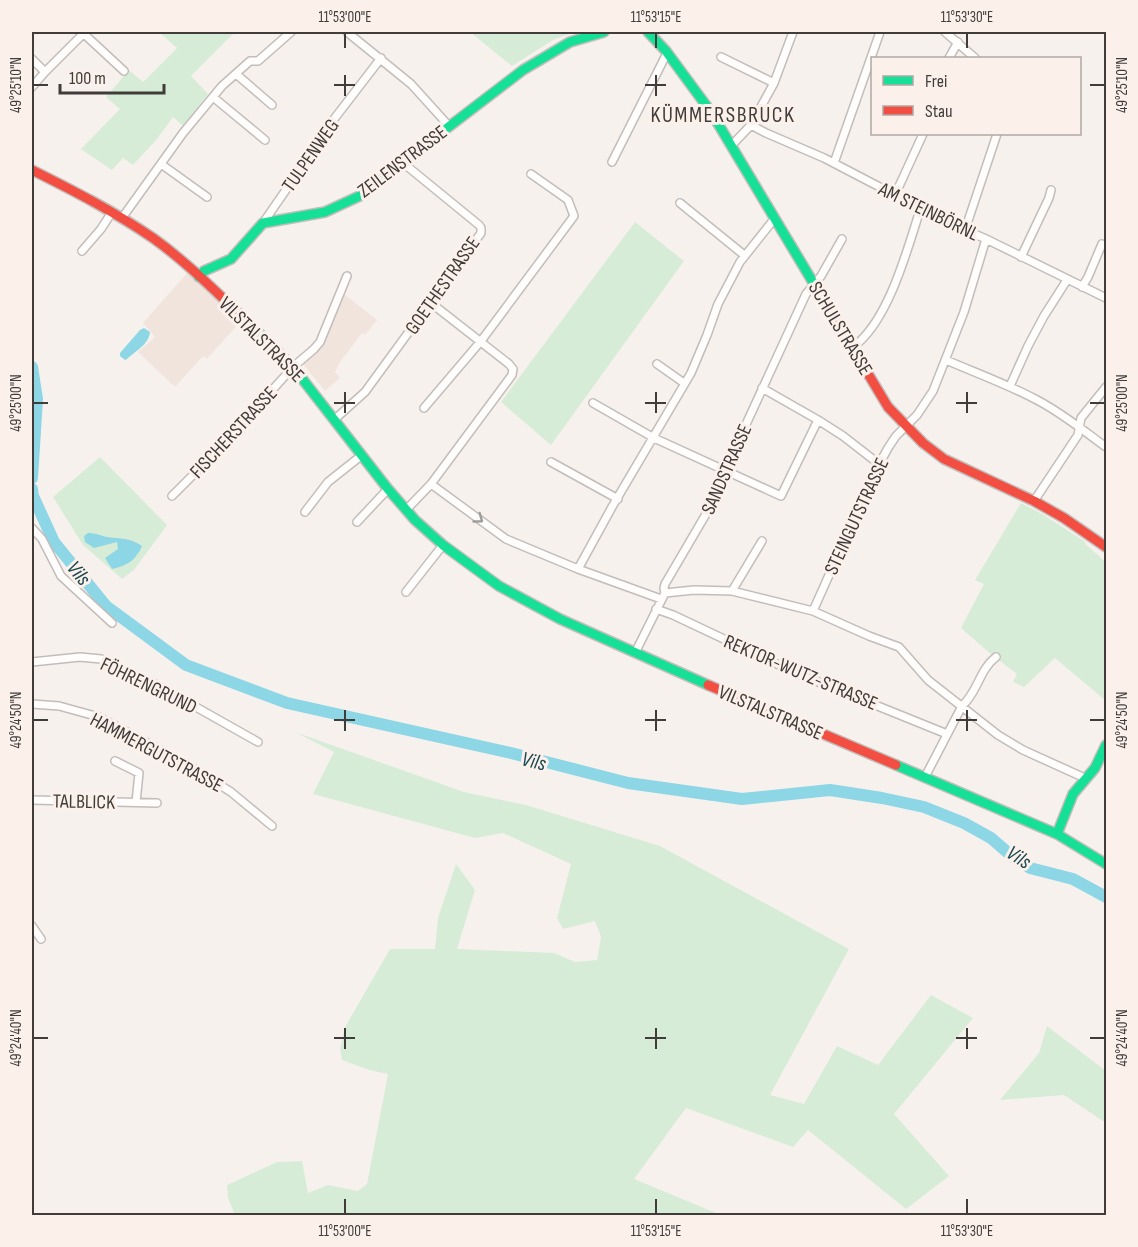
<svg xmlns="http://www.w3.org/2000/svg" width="1138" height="1247" font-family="'Sofia Sans Condensed',sans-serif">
<rect width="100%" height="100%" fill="#f7f1ee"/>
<!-- built -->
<path fill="#f1e4dd" d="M188,272L241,321L207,359L203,356L175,387L138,352L155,337L143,323Z
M344,294L377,320L365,335L362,333L340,362L335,372L340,378L325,391L303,364L319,349L327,337Z"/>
<!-- green -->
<path fill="#d7ecd7" d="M159,32H235L191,76L208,94L183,126L173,117L157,139L133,165L123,158L112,170L81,149L120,109L106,97L129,70L143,82L177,48Z
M470,32H575L553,40L512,66Z
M635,222L684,261L551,445L501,402Z
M100,457L167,525L134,570L122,579L83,545L53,497Z
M1021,503L1044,515L1084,541L1086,545L1106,562V701L1055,658L1024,687L1013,682L1017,674L993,656L961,628L984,584L975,580Z
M295,732L464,792L526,805L660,846L849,949L770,1095L804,1104L837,1046L878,1065L931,995L973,1018L894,1114L949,1176L906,1209L808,1130L793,1147L686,1108L634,1179L721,1215H235L228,1198L227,1185L277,1162L302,1161L308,1193L328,1185L358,1191L367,1184L388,1074L369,1070L342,1060L340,1049L345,1027L390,949H435L438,918L456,864L475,890L457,949L554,953L575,962L597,960L601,937L595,921L563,929L557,918L571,864L503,833L475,838L313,794L334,752Z
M1047,1026L1106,1071V1123L1064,1095L1000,1100L1039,1053Z"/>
<!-- water -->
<path fill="#8dd6e5" d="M144,328L150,332C149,344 136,351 127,359L125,360L120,356V353L140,330Z
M88,533C94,533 97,534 103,536C119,540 127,536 142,546C136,560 127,566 112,569L105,558L118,549L117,542L94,548L85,542L84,536Z"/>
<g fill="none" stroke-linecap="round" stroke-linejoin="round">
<!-- river -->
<path stroke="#8dd6e5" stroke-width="12" d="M32,367L37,399L32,478
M32,489L33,496L54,542L106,606L186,665L287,703L511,753L628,783L742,799L830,790L882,798L924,807L964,823L991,838L1014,858L1030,868L1073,879L1106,897"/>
<!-- street casing -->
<g stroke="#c2bdbb" stroke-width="10">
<path id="street" d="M347,32L411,84L449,126
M945,32L975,58
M83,33L124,71
M721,57L774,83
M949,58L958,42
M32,59L45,72
M236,74L272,105
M32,87L45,72L85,32
M213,97L265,140
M751,125L766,133L824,158L895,195L920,210L986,239L1106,298
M731,146L751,125L774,83L793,32
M612,162L667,53
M834,163L880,32
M161,164L207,197
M895,195L923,134
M680,203L744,255
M122,218L183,133L222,86L250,61H258L291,32
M263,223L299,171L321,136L381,58
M965,230L997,134
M82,251L101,229L112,212
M1021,257L1049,198L1051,190
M1082,287L1088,277L1102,244
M853,347C888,322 907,251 920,210
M946,360C976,373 1007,384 1037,400C1062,413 1084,431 1106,447
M657,364L684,383
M1010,386L1028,346L1044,316L1067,280
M762,388L818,420L843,436L879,464
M593,403L654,438L781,496L818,420
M424,408L481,341L574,216L568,200L531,174
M335,419L365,392L481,233V228L479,225L408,167L403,161
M551,462L618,499
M431,484L506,539L578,569L661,599
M172,496L219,449L293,367L314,349L320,342L347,276
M1034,501L1078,435L1081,418L1106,387
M406,510L431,484L512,375L513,369L509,364L431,303
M305,512L328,482L362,455
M357,522L388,489
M32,528L42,539L61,576L112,623
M578,569L612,507L691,373L707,335L718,304L740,262L775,218
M732,591L762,541
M406,592L443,545
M665,593L694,590L732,591L813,611L869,636L899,647L928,680L998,735L1023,750L1087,779
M656,609L673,615L796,673L947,734
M813,611L875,472L888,448L896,436L917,415L933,391L964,312L986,239
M635,653L665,593L664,588L665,584L716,497L725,476V470L806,294L821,276L842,239
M32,662L80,657L101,659L157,685L258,742
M32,704L59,706L99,717L190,766L231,792L272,826
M115,761L139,773L136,802
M925,777L962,706C978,692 979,670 996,657
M32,800L157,803
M32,926L41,939"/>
</g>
<!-- fast casing -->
<g stroke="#c2bdbb" stroke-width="12">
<path id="fast" d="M648,32L666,51L711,112L820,294
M199,277L204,271L231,259L263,223L325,212L366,193L404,161L523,70L570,42L604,32
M250,324L293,367L388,489L415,520L443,545L499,586L560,619L708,685
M896,765L1057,834L1106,864
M1057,834L1073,794L1095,768L1106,745"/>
</g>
<!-- jam casing -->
<g stroke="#c2bdbb" stroke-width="12">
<path id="jam" d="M32,170C74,191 115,212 153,238C188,263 219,295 250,324
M820,294L888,407L923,443L944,459L1034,501L1064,518L1106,547
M708,685L896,765"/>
</g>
<!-- street -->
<use href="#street" stroke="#fefdfc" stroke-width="7"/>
<!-- fast -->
<use href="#fast" stroke="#16e098" stroke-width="9"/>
<!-- jam -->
<use href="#jam" stroke="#f24e42" stroke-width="9"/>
</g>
<!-- one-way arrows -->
<defs><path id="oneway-chevron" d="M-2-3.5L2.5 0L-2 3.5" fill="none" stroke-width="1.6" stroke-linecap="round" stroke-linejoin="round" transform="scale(1.5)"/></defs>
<use stroke="#9f9c9b" href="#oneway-chevron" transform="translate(479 519) rotate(36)"/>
<!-- ticks -->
<path fill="none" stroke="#403c3a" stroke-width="2" d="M345,33V48M656,33V48M967,33V48M345,75V96M656,75V96M33,85H48M334,85H355M645,85H666M1090,85H1105M345,392V413M656,392V413M967,392V413M33,403H48M334,403H355M645,403H666M956,403H977M1090,403H1105M345,710V731M656,710V731M967,710V731M33,720H48M334,720H355M645,720H666M956,720H977M1090,720H1105M345,1028V1049M656,1028V1049M967,1028V1049M33,1038H48M334,1038H355M645,1038H666M956,1038H977M1090,1038H1105M345,1199V1214M656,1199V1214M967,1199V1214"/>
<g text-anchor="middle" stroke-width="6" stroke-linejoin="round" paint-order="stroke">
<!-- street labels -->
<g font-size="20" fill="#403c3a" stroke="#fbf0ea">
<text transform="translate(310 155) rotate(-55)" y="7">TULPENWEG</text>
<text transform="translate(402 161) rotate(-37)" y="7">ZEILENSTRASSE</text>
<text transform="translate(929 211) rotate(26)" y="7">AM STEINBÖRNL</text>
<text transform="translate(442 285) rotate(-55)" y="7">GOETHESTRASSE</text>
<text transform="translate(841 328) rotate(59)" y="7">SCHULSTRASSE</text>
<text transform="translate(262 339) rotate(45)" y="7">VILSTALSTRASSE</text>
<text transform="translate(233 432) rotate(-47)" y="7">FISCHERSTRASSE</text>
<text transform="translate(726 469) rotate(-66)" y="7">SANDSTRASSE</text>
<text transform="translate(856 516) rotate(-65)" y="7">STEINGUTSTRASSE</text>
<text transform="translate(801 672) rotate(23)" y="7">REKTOR-WUTZ-STRASSE</text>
<text transform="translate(149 685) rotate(26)" y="7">FÖHRENGRUND</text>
<text transform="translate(771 712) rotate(23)" y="7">VILSTALSTRASSE</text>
<text transform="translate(157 752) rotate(28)" y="7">HAMMERGUTSTRASSE</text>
<text transform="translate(84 801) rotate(1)" y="7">TALBLICK</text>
</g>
<!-- water labels -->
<g font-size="21" font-style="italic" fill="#194952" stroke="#fbf0ea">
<text transform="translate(79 573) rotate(51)" y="7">Vils</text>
<text transform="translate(534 761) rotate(13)" y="7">Vils</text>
<text transform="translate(1019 857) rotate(33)" y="7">Vils</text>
</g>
<!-- quarter labels -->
<g font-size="22" letter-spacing="1.5" fill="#403c3a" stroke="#fbf0ea">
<text x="723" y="122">KÜMMERSBRUCK</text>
</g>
</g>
<!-- border -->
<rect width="1138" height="1247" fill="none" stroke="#fbf0ea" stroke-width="66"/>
<!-- legend -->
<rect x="871" y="57" width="210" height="78" fill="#fbf0ea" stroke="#b0a8a4" stroke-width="1.5"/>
<rect x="883" y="76" width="30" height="9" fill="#16e098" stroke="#b0a8a4" stroke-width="1.5"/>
<text x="925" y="87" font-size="18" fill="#403c3a">Frei</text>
<rect x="883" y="106" width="30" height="9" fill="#f24e42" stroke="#b0a8a4" stroke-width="1.5"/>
<text x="925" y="117" font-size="18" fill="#403c3a">Stau</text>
<!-- scale -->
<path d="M60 84v9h104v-9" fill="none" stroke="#403c3a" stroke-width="3"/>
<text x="69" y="84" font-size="18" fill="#403c3a" stroke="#fbf0ea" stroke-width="4.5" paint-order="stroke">100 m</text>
<rect x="33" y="33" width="1072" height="1181" fill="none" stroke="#403c3a" stroke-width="2"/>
<g font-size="15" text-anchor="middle" fill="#403c3a">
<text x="345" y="22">11°53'00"E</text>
<text x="656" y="22">11°53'15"E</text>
<text x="967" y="22">11°53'30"E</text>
<text transform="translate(16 85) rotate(-90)" y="5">49°25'10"N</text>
<text transform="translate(1122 85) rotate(-90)" y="5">49°25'10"N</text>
<text transform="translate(16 403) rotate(-90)" y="5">49°25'00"N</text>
<text transform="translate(1122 403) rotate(-90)" y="5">49°25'00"N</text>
<text transform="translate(16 720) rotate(-90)" y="5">49°24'50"N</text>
<text transform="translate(1122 720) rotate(-90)" y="5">49°24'50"N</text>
<text transform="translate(16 1038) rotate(-90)" y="5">49°24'40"N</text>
<text transform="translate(1122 1038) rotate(-90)" y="5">49°24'40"N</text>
<text x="345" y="1236">11°53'00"E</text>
<text x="656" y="1236">11°53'15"E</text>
<text x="967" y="1236">11°53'30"E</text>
</g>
</svg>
